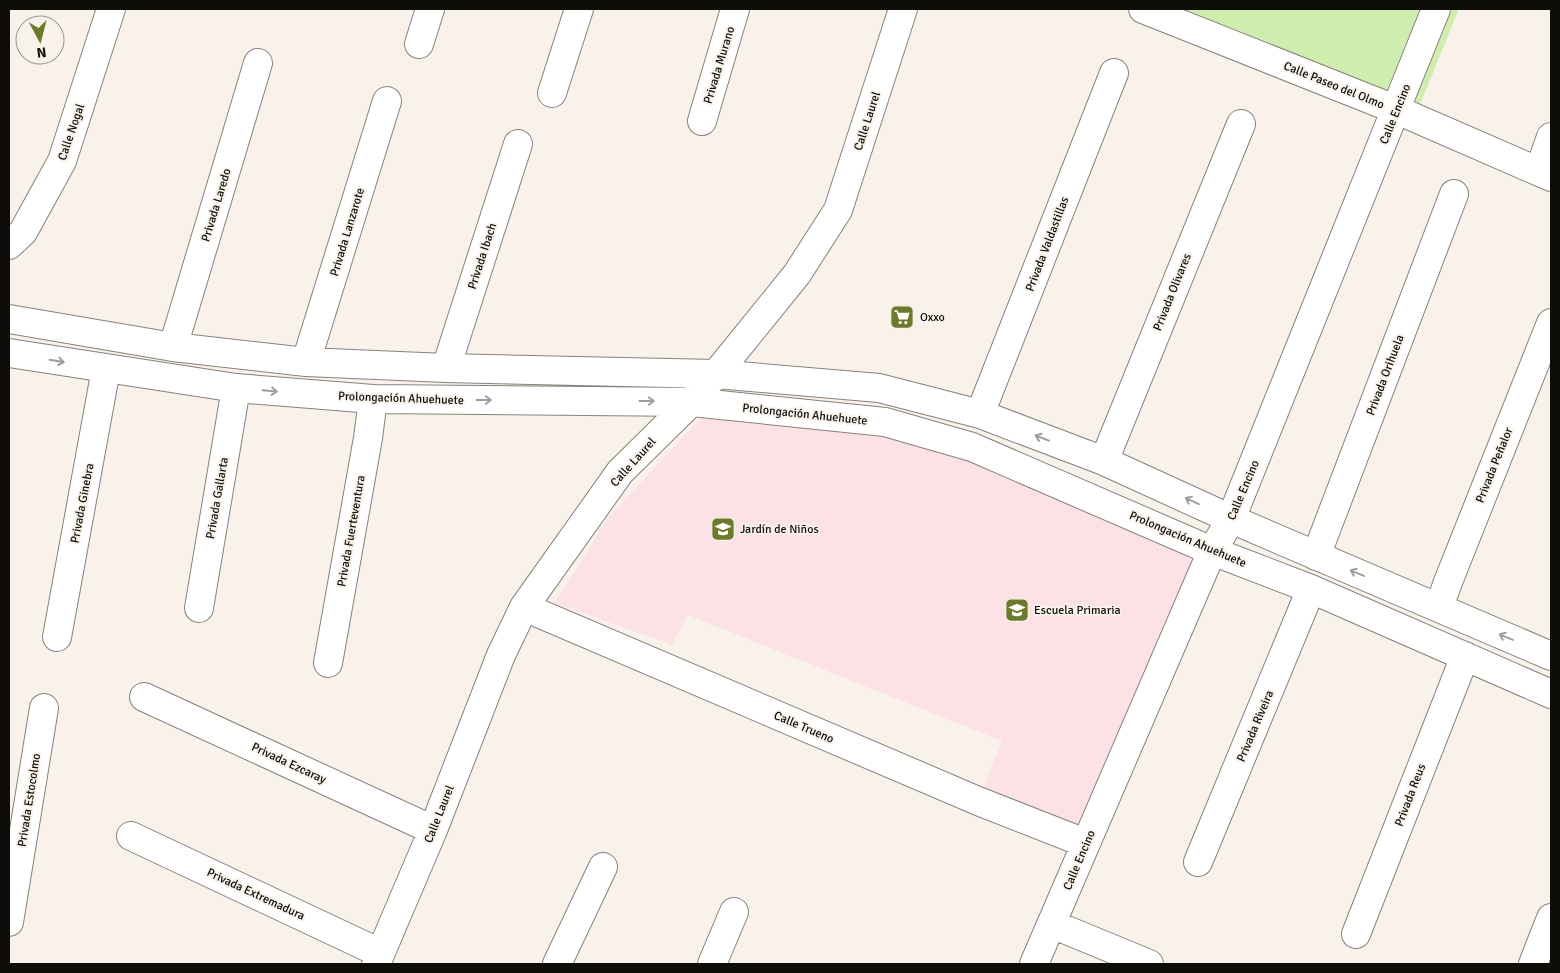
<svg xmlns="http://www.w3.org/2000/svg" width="1560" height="973" font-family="Signika,sans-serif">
<rect width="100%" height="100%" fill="#f8f2ea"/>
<!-- education -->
<path fill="#fce2e6" d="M711,407L884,428L1212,551L1085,842L979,799L1002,741L688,615L672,645L555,603L608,518Z"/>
<!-- green -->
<path fill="#cfedad" d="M1140,9H1459L1414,119Z"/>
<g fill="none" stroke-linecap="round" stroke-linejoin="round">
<!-- minor casing -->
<g stroke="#87827a" stroke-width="30">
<path id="minor" d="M1143,9L1397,110L1551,177
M419,44L430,9
M552,93L579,9
M702,121L735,9
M1539,171L1551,137
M9,245L23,232L62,161L111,9
M9,319L173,347L306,362L446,368L716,374L879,388L980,414L1104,461L1231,519L1551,656
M173,347L258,63
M9,353L236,388L373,399L691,402L885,422L972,447L1212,551L1311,589L1551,694
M306,362L387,101
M446,368L518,144
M980,414L1114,73
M1104,461L1241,124
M1316,556L1454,194
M524,607L978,801L1085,843
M1439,607L1448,582L1551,323
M199,608L236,388
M57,637L106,369
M328,663L368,438L373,399
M144,697L433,830
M131,836L380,953
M1198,862L1311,589
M9,922L44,708
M1052,924L1149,964
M1356,934L1465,656
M376,964L433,830L501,655L524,607L620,472L691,402L716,374L797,274L838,210L903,9
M557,964L603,867
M712,964L734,912
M1034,964L1212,551L1231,519L1436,9
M1533,964L1551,918"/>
</g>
<!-- minor -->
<use href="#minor" stroke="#fff" stroke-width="28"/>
</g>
<!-- one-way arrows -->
<defs><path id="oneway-shaft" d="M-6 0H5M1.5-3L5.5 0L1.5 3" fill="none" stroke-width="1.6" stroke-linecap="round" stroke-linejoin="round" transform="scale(1.25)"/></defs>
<g stroke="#9f9e9d">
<use href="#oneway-shaft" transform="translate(57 361) rotate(9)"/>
<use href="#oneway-shaft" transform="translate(270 391) rotate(5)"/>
<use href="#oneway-shaft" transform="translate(484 400)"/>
<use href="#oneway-shaft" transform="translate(647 401)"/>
<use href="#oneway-shaft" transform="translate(1042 438) rotate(-159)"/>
<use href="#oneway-shaft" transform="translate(1192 501) rotate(-155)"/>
<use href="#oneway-shaft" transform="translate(1357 573) rotate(-157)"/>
<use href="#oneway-shaft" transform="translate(1506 637) rotate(-157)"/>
</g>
<!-- icons -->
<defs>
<g id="supermarket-square" transform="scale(1.25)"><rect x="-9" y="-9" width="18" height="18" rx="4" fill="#6c7b29" stroke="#f8f2ea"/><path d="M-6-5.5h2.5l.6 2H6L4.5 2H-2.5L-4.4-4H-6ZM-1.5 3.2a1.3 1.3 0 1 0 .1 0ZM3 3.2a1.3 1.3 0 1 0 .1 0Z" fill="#fff"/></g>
<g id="school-square" transform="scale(1.25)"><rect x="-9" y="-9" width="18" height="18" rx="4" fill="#6c7b29" stroke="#f8f2ea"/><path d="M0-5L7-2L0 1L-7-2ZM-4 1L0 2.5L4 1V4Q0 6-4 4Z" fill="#fff"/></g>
</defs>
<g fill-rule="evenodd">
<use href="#supermarket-square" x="902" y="317"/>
<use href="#school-square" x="723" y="529"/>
<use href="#school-square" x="1017" y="610"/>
</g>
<g text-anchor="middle" stroke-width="4" stroke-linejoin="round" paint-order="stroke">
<!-- street labels -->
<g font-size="12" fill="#0f0d0a" stroke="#f8f2ea">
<text transform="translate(719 65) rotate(-73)" y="4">Privada Murano</text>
<text transform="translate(1334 85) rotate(22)" y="4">Calle Paseo del Olmo</text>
<text transform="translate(1395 114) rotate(-68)" y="4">Calle Encino</text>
<text transform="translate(867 121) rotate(-72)" y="4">Calle Laurel</text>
<text transform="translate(71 132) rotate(-71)" y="4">Calle Nogal</text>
<text transform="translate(216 205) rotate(-73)" y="4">Privada Laredo</text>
<text transform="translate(347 232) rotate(-73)" y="4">Privada Lanzarote</text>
<text transform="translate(1047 244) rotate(-69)" y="4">Privada Valdastillas</text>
<text transform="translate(482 256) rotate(-72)" y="4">Privada Ibach</text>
<text transform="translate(1172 292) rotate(-68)" y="4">Privada Olivares</text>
<text transform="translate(1385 375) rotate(-69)" y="4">Privada Orihuela</text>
<text transform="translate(401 398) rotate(2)" y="4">Prolongación Ahuehuete</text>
<text transform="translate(805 414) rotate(6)" y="4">Prolongación Ahuehuete</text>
<text transform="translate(633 462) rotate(-48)" y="4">Calle Laurel</text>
<text transform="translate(1494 465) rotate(-68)" y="4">Privada Peñalor</text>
<text transform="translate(1243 490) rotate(-67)" y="4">Calle Encino</text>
<text transform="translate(217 498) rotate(-80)" y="4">Privada Gallarta</text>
<text transform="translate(82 503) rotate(-79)" y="4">Privada Ginebra</text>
<text transform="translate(351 531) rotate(-80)" y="4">Privada Fuerteventura</text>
<text transform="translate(1188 539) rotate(23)" y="4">Prolongación Ahuehuete</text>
<text transform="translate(1255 726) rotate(-67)" y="4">Privada Riveira</text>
<text transform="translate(804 727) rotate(23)" y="4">Calle Trueno</text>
<text transform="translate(289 763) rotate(25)" y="4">Privada Ezcaray</text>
<text transform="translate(1410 795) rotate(-69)" y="4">Privada Reus</text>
<text transform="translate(29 800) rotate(-81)" y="4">Privada Estocolmo</text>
<text transform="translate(439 814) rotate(-68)" y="4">Calle Laurel</text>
<text transform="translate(1079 860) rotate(-67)" y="4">Calle Encino</text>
<text transform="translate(256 894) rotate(25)" y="4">Privada Extremadura</text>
</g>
<!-- poi labels -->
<g font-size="12" fill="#0f0d0a" stroke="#f8f2ea" text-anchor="start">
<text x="920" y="321">Oxxo</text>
<text x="740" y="533">Jardín de Niños</text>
<text x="1034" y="614">Escuela Primaria</text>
</g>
</g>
<!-- border -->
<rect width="1560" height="973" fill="none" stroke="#0f0d0a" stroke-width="20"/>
<!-- north arrow -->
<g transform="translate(40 40) rotate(173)"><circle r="24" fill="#f8f2ea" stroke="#9b9690"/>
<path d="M0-4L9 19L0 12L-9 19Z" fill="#6c7b29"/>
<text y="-8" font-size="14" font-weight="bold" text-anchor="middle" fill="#0f0d0a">N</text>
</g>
</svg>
